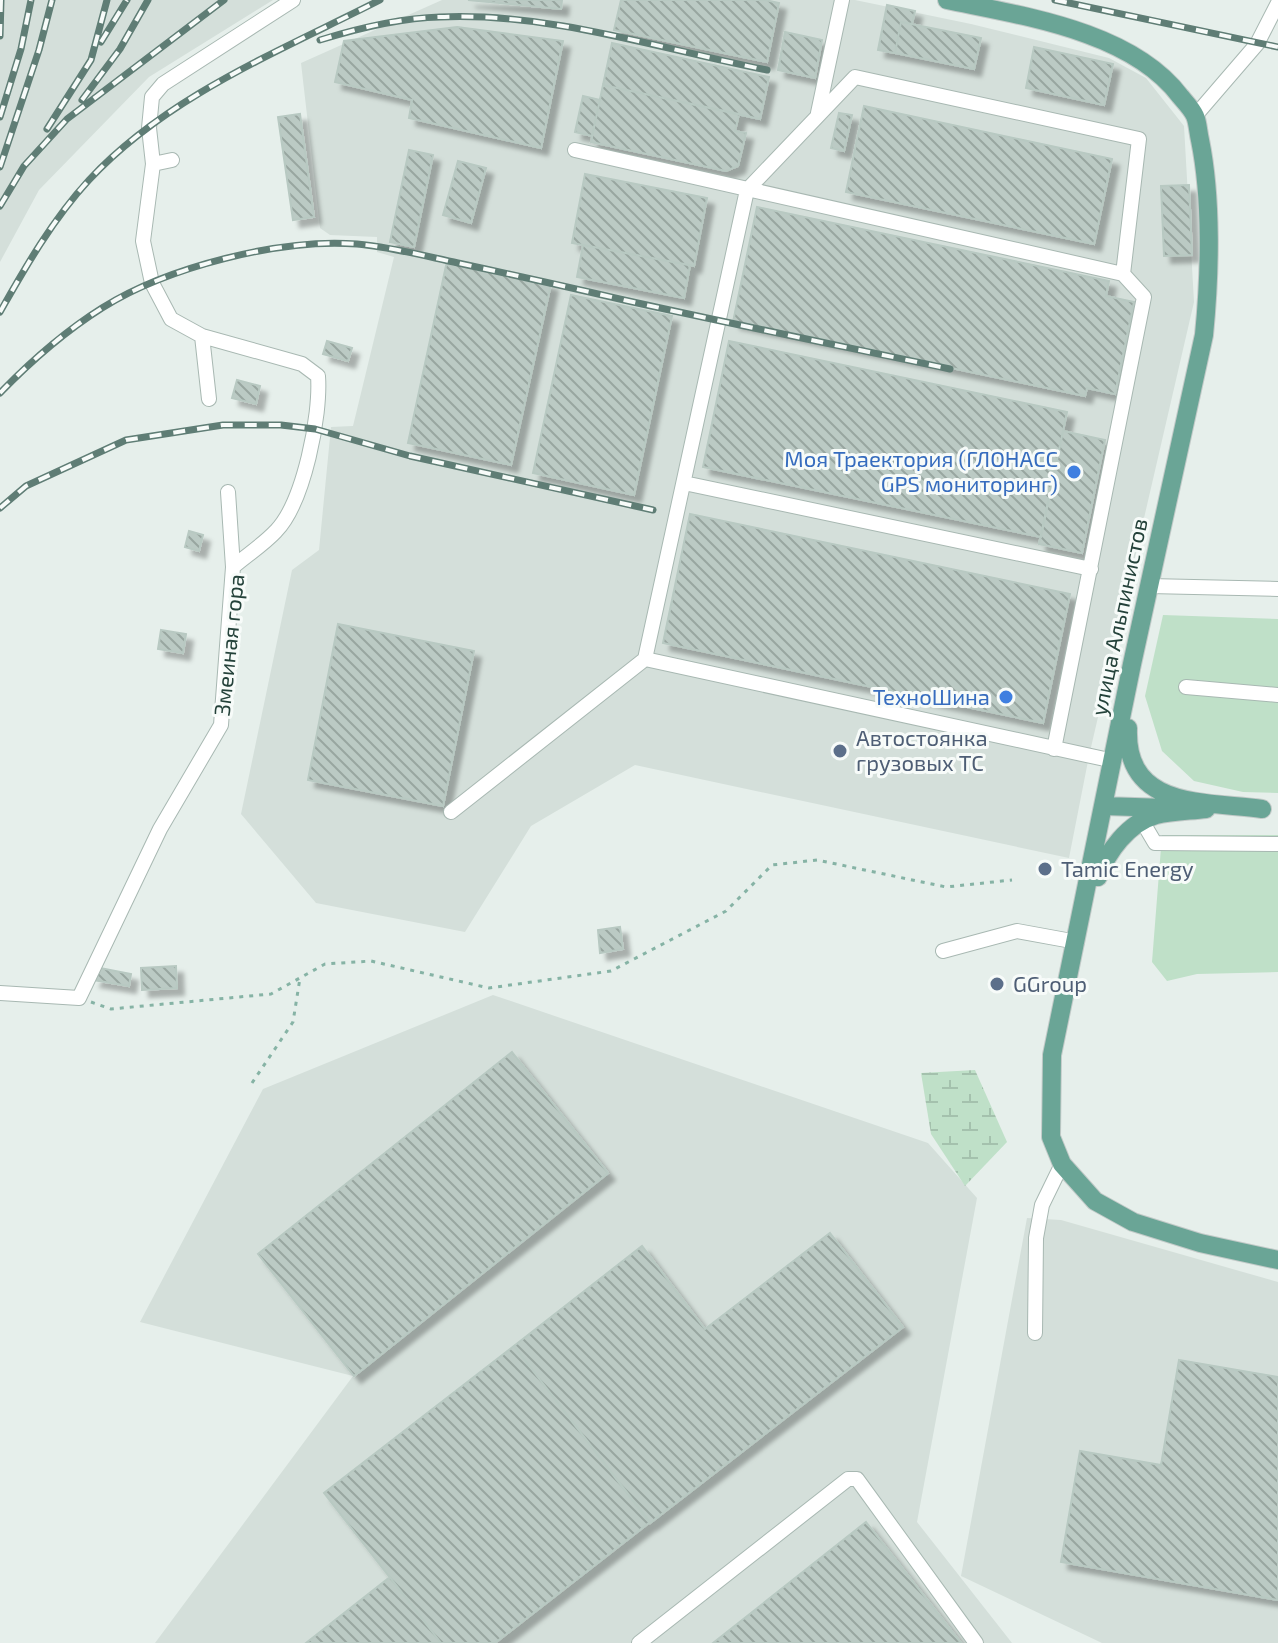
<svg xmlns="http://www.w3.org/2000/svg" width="1278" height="1643" font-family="'Exo 2',sans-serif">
<defs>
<pattern id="wetland-marsh" width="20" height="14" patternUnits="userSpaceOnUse" patternTransform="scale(2)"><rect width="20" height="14" fill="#bfe0c8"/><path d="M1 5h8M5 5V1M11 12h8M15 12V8" fill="none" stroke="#a4c1ad"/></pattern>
<pattern id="building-back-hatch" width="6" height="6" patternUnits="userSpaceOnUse" patternTransform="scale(2)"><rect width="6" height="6" fill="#bbcac4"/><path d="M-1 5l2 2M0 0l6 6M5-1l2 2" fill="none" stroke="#98a6a0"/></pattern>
<filter id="shadow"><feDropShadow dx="7" dy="7" stdDeviation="2" flood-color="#0004"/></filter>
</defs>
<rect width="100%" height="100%" fill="#e6efeb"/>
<!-- built -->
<path fill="#d4dfda" d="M0,0H273L149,77L39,190L0,262Z
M442,0H855L971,24L1109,58L1146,78L1184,126L1194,302L1089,756L1069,858L635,765L531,826L465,932L316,903L241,814L292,570L319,550L331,427L353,426L394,257L377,252V237L330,235L320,228L301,63Z
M493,995L928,1143L977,1198L917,1522L1012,1643H155L353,1376L140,1322L263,1089Z
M1027,1218L1061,1220L1278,1282V1643H1102L961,1576Z"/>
<!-- wetland -->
<path fill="url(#wetland-marsh)" d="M975,1070L1007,1142L965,1186L931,1134L921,1073Z"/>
<!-- garden -->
<path fill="#bfe0c8" d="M1163,615L1278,619V793L1243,792L1194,781L1162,751L1145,696Z
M1162,835H1278V972L1197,974L1167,981L1152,962Z"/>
<!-- building -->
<path fill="url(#building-back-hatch)" stroke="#b8c9c2" stroke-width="2" filter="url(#shadow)" d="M468,0H562L561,9Z
M621,0H765L779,3L767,62L614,30Z
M887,5L915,11L912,24L901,22L895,53L878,50Z
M901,22L981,38L974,69L895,53Z
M457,27L563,41L541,148L409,118L412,100L335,82L344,41Z
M785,32L822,40L815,78L778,70Z
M612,43L769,77L760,119L603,85Z
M1034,47L1113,64L1104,105L1026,88Z
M603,85L739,114L735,131L746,133L738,166L726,171L591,142Z
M583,96L600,100L592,136L575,132Z
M864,106L1112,159L1094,244L846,192Z
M839,113L852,115L844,151L831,148Z
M300,114L314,217L293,220L278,117Z
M409,150L433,155L414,247L390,242Z
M458,161L486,168L471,223L443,215Z
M585,174L707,198L694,266L572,243Z
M1189,185L1192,255L1164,256L1161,186Z
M757,207L1109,281L1106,296L1134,302L1115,394L1087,388L1085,396L733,322Z
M583,245L690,265L684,298L577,277Z
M447,261L551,284L511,465L408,443Z
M571,295L672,316L634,495L533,473Z
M327,341L352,348L348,361L323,354Z
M729,341L1067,412L1041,537L703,467Z
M237,380L260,386L256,404L232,398Z
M1063,431L1105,440L1082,553L1039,544Z
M690,514L1070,594L1043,723L663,643Z
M189,531L203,535L199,551L185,547Z
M338,624L474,651L443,806L308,780Z
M161,630L186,634L183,653L158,649Z
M620,927L623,949L600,953L598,930Z
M176,966L177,988L142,990L141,968Z
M100,968L131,974L129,986L93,980Z
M512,1052L608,1173L354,1376L258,1254Z
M830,1233L903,1327L650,1523L514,1346L642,1246L705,1329Z
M514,1346L650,1522L495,1643H441L324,1493Z
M1179,1360L1278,1377V1600L1061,1562L1080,1451L1161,1465Z
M866,1522L961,1643H713Z
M390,1577L441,1643H306Z"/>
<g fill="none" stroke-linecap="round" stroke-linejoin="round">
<!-- minor casing -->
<g stroke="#a8b8b2" stroke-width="16">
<path id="minor" d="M818,113L842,0
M1195,116L1257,44L1278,3
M575,150L1123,274
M153,164L172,160
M202,336L209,399
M684,483L1091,569
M228,492L233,567
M1149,586L1278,589
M645,659L1114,761
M1186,687L1278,695
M451,812L645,659L747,190L855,77L1139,139L1123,274L1144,297L1054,749
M1142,821L1155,843L1278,844
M943,951L1017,931L1077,942
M0,993L79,998L160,829L221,725L233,567C247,555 264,544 276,531C304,502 321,415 318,376L302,364L202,336L171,319L152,283L143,241L153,164L149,128L152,97L163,84L293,0
M1035,1333L1036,1238L1042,1205L1062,1164
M639,1643L848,1479H857L976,1643"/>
</g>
<!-- major casing -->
<g stroke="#c2cac8" stroke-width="20">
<path id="major" d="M947,0C1023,16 1131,31 1180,96C1185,102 1192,109 1195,116C1198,123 1198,132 1200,140C1212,199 1210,275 1204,335L1132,664L1052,1055L1051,1137L1062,1164L1095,1201L1133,1222L1200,1243L1278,1260
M1128,728C1125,809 1203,801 1262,809
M1104,806L1165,808
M1098,877C1107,852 1128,823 1156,815C1172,811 1190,811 1206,809"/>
</g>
<!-- path -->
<path stroke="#86b3a5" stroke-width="3" stroke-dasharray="4 6" stroke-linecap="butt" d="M91,1002L111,1009L271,994L325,964L371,961L489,988L611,971L726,911L772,865L817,860L946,887L1012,880
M252,1083L293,1022L300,978"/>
<!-- minor -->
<use href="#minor" stroke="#fff" stroke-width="14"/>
<!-- major -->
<use href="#major" stroke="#6aa596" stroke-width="18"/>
<!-- rail casing -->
<g stroke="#5f7d75" stroke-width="7">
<path id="rail" d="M1055,0L1278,47
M0,36L1,0
M320,40C359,28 399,18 440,17C549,12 661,49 767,70
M101,42L127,0
M82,100L120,49L148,0
M0,117L21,49L31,0
M47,129L91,60L107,0
M0,167L39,50L52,0
M0,206L24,166L67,119L224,0
M0,312C26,266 53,219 89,180C167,96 280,51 380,0
M0,393C31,361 64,332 102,308C167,267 281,238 357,244C391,247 425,256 458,263C514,275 569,287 624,300C732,324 841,346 950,369
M0,508L26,486L126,440L223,425H281L315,429L410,456L653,510"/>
</g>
<!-- rail -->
<use href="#rail" stroke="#f7fbf9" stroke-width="4" stroke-dasharray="12" stroke-linecap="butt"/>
</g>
<!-- markers -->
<g fill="#3f7fe0" stroke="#f7fbf9" stroke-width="3">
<circle cx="1074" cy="472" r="8"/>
<circle cx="1006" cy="697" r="8"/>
</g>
<g fill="#5c6f8a" stroke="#f7fbf9" stroke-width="3">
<circle cx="840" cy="751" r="8"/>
<circle cx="1045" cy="869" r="8"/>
<circle cx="997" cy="984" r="8"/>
</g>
<g text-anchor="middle" stroke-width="6" stroke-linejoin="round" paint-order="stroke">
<!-- shop labels -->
<g font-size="22" fill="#366cbe" stroke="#f7fbf9" text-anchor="end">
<text x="1058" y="467">Моя Траектория (ГЛОНАСС<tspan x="1058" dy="25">GPS мониторинг)</tspan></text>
<text x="990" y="705">ТехноШина</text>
</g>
<!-- street labels -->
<g font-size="22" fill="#24423a" stroke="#f7fbf9">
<text transform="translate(1119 617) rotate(-78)" y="8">улица Альпинистов</text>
<text transform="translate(229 645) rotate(-84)" y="8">Змеиная гора</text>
</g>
<!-- service labels -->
<g font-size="22" fill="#4e5e75" stroke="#f7fbf9" text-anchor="start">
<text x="856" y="746">Автостоянка<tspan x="856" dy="25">грузовых ТС</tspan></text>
<text x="1061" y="877">Tamic Energy</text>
<text x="1013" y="992">GGroup</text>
</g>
</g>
</svg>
